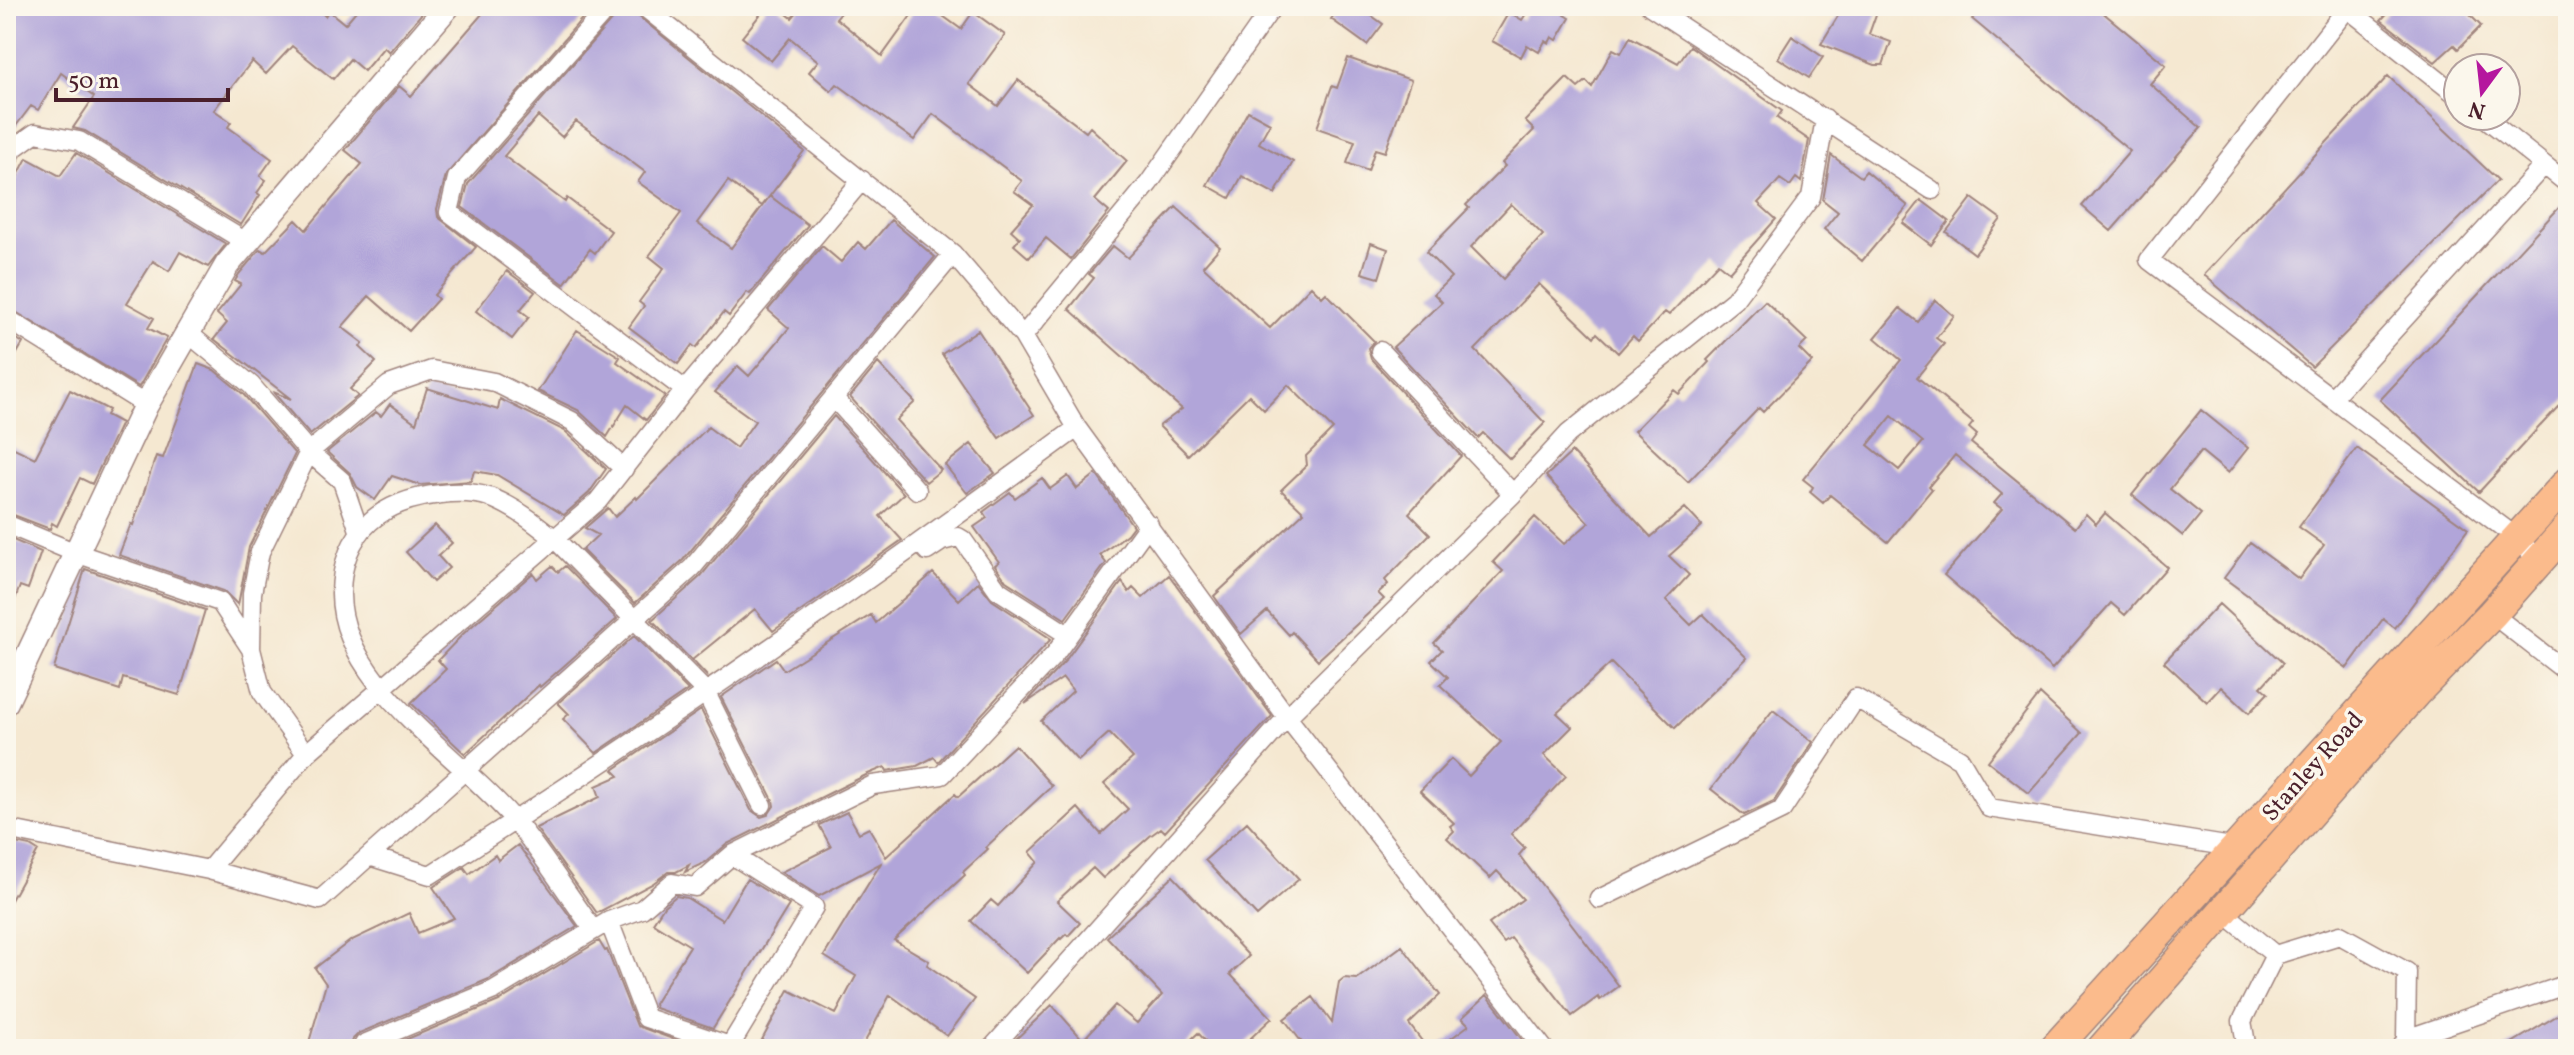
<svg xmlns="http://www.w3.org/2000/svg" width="2574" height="1055" font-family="Vollkorn,serif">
<rect width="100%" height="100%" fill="#fbf7ec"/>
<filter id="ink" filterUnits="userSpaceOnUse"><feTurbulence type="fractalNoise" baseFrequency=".0125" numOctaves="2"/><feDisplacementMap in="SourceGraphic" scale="16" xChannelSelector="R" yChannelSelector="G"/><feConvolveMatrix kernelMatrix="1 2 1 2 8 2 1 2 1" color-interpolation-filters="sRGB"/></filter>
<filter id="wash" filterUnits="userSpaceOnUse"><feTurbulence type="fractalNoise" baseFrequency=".006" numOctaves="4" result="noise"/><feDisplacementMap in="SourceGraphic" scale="32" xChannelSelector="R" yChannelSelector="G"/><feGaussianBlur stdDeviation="1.8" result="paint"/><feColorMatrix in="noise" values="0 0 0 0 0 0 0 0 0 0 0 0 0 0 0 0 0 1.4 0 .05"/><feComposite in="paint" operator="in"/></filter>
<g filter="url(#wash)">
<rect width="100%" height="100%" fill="#f5e8d1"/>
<g id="blocks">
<!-- building -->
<path fill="#b1a5d9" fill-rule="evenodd" d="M6,6H315L325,16L329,11L345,24L360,6H428L389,52L384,47L364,71L350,59L333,79L292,46L266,74L252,61L214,110L231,122L228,127L272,159L260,176L266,180L257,193L260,195L241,225L85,131L73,128L94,97L61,73L38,110L31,106L6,139Z
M489,6H593L446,175L437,209L438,217L476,247L434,295L438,299L409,331L369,296L342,327L363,343L360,347L376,362L350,389L358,396L310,435L273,392L291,399L214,339L227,323L217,314L241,284L235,281L239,274L260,249L265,252L296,220L306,230L362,164L345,150L399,86L411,96Z
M767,6H777L792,18L802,6H846L836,18L882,56L918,6H929L961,29L973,12L1005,35L969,84L998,106L1018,80L1086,132L1090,127L1127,161L1095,200L1109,212L1071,259L1046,238L1029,258L1014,245L1020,238L1011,230L1033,205L1014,191L1022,181L933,114L914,140L837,84L831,91L809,72L818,61L790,38L771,61L742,37Z
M1341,6H1379L1372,16L1383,24L1367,45L1331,19Z
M1531,6H1570L1565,15L1570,18L1557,40L1552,37L1549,43L1545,41L1539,52L1527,45L1521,57L1492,41L1509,12L1522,20Z
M1844,6H1879L1869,34L1891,42L1883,65H1875L1821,44Z
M1983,6H2095L2166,65L2150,84L2201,128L2111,231L2082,206L2130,151L1972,19Z
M2394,6H2461L2481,26L2458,49L2454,45L2435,62L2381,20Z
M620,10L628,17L632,11L804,151L762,206L728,181L697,223L731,248L770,196L808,225L750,294L747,292L729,316L724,312L696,348L692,345L678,364L629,327L644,306L639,302L664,268L649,256L681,213L638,182L645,172L576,121L562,137L538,116L504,156L565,202L567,198L611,231L595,253L590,249L564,284L462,207L468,184Z
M1792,36L1823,57L1809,78L1778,58Z
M1630,37L1678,63L1690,46L1782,111L1777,118L1809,140L1801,182L1796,178L1790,186L1780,179L1758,203L1776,219L1729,272L1718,263L1669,315L1665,312L1638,341L1633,336L1618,353L1597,333L1594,337L1539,284L1475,350L1545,423L1510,459L1483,433L1478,438L1393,347L1442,302L1434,294L1451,277L1426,252L1469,208L1466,205L1505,166L1502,163L1534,130L1525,121L1567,78L1578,88L1586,81L1592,87L1613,49L1621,53ZM1511,204L1543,235L1503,279L1471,247Z
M1348,58L1411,80L1385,152L1375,149L1368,171L1347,163L1355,141L1317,128L1332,86L1337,88Z
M2388,76L2498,180L2312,367L2204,275Z
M1248,111L1270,123L1259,143L1293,162L1275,194L1242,176L1230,198L1207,185Z
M76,153L226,244L208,267L180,252L169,271L153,261L127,303L154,318L148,328L167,338L139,387L6,306V198L27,158L60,176Z
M1831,155L1861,177L1866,171L1908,206L1862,261L1824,229L1838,212L1823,200Z
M1972,198L2001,219L1975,254L1946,232Z
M2568,198V396L2479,492L2380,400Z
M1921,200L1949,221L1931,245L1903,223Z
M1176,207L1220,247L1203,266L1270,328L1311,286L1322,297L1326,293L1374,341L1368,348L1371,359L1461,456L1409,513L1430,534L1385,580L1388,584L1378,593L1384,599L1318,660L1292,632L1289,635L1267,611L1241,634L1214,596L1304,512L1281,490L1307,465L1306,456L1333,429L1288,385L1264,410L1249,395L1188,455L1159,426L1182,409L1069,309L1094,278L1089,274L1113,246L1128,258Z
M891,220L935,257L683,560L635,603L582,550L598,535L585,528L608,508L615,517L636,497L637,499L708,427L736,448L755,421L715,392L738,366L749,376L789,328L768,310L822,246L841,262L858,242L866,249Z
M1371,243L1388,249L1379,278L1362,273Z
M507,271L535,292L520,310L529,317L512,339L476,311Z
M1935,300L1954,316L1936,338L1944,344L1917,377L1973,423L1969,428L1977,435L1971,443L2075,528L2086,514L2096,524L2105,513L2167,567L2125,615L2111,603L2052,669L1944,575L2002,509L1994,503L2002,494L1955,455L1929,486L1932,489L1888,542L1830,495L1823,503L1810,492L1813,487L1803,479L1901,360L1875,338L1900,308L1918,322ZM1892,416L1923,442L1899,470L1868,445Z
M1765,301L1807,341L1799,349L1812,362L1763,412L1759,408L1688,482L1634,431L1674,390L1679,394L1709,362L1707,360Z
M577,330L620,357L617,362L665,396L646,420L627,405L607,437L578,410L538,391Z
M978,330L1034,415L999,438L942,354Z
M6,332L23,343L6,372Z
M878,363L915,402L896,420L941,470L926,482L850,397Z
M198,364L214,370L243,394L295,454L249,547L238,605L224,591L119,555L131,524L133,525L156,456L163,458Z
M427,388L498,410L500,399L565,431L606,469L589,493L564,515L497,475L474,471L471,481L420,485L392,476L375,500L357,487L350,473L327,452L376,412L381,416L390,404L416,423Z
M70,390L109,410L106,415L121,423L92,484L80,478L57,526L52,523L50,529L6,512V444L35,458Z
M2201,410L2248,448L2228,473L2201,451L2170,489L2201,514L2183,536L2132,495Z
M834,416L904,494L880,516L902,540L773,631L755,609L692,660L708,677L652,620L701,576Z
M971,444L995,473L967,493L945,465Z
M2357,448L2468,529L2395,628L2383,619L2347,668L2224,578L2250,543L2299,579L2324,545L2299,527Z
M1572,452L1651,537L1685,508L1702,526L1669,556L1689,575L1666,600L1691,625L1703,614L1747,658L1675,728L1611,663L1557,713L1572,727L1544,755L1566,776L1511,834L1525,848L1519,855L1619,986L1600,1000L1598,997L1572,1016L1511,938L1504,943L1489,924L1523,899L1497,871L1490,878L1447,838L1454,831L1450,826L1454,823L1420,791L1451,759L1469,776L1501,742L1440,685L1448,677L1431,661L1442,650L1434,643L1503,571L1493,562L1535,517L1564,544L1589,523L1546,476Z
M1096,474L1133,526L1127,534L1100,555L1106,563L1065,619L1006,581L995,565L999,562L974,527L987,518L983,512L1010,492L1015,498L1042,478L1050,489L1068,476L1077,489Z
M435,525L452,543L438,556L449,568L433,582L406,552Z
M6,537L41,552L28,589L20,586L8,618Z
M552,566L558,572L565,566L617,619L540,687L539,685L465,754L411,703L446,669L438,660L463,634L533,573L537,579Z
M85,569L205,610L179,695L123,678L120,690L54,669Z
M933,573L959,600L978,582L992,600L1051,639L938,762L934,757L917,766L887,771L885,767L868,774L727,844L706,862L685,872L689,865L676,872H668L652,884L597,913L536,828L600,797L596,786L619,776L613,770L701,710L751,810L761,817L768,815L774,806L773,800L721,697L776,659L784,670L871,615L876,623Z
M1169,575L1272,716L1165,832L1161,828L1150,836L1103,878L1093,868L1057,901L1080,923L1068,936L1066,934L1061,939L1060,938L1027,973L971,921L991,900L998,906L1038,862L1030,852L1078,808L1101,834L1128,809L1104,784L1133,758L1109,733L1078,761L1041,721L1073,691L1063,678L1025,704L1065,661L1122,582L1129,592L1133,588L1143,598Z
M2219,604L2283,663L2261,687L2268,693L2249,713L2221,687L2207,702L2164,662Z
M634,636L688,690L596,753L563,719L569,714L558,703Z
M2040,694L2082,733L2029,793L1988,761Z
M1773,710L1813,742L1774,801L1744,815L1711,789Z
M1015,745L1052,786L986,847L988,849L963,872L965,875L894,940L929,961L927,965L975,999L947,1036L890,995L861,1049H757L789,990L836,1014L856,976L824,956L881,863L819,896L781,872L831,847L819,825L847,812L859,833L869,828L886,857L955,794L958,797Z
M1247,822L1299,879L1257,916L1205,860Z
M6,841L30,846L38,851L6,909Z
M518,845L577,926L489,979L359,1033L353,1039L350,1049H307L326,984L315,968L350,941L409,913L418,933L454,918L433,887L464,867L469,874L495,855L498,860Z
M1173,876L1249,956L1230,974L1272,1018L1239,1049H1213L1198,1033L1181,1049H1026L1016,1039L1052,1005L1083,1040L1115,1005L1137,1023L1162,995L1107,937Z
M747,879L789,905L713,1028L655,1008L654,1004L690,946L653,923L664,906L676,896L687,898L722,920Z
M599,941L605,951L607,950L637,1026L700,1049H383L499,1001Z
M1402,946L1440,995L1409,1024L1428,1049H1307L1284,1019L1313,997L1332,1023L1339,982L1344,978L1357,979Z
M1487,995L1527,1046L1523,1049H1437L1469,1025L1462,1018Z
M2568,1009V1049H2502Z"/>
</g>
</g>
<g filter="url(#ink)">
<use href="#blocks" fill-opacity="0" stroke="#a0847e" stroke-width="2"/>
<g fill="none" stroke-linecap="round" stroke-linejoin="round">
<!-- minor casing -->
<g stroke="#a0847e" stroke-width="21">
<path id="minor" d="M609,6L457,178L449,212L685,390
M643,6L953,254L1023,336L1077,428L1287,717L1544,1049
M1650,6L1932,190
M2349,6L2149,260L2517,538L2538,560
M2347,8L2458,96
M2483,116L2568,184
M6,163L14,148L35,133L79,141L246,242
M6,318L146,405
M188,333L251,385L309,452L342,481L360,533
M1023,336L1149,183L1273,6
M1380,351L1513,494
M834,398L917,490
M2332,398L2544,165
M6,524L76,553L220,602L251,649
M927,551L942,541L958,537L963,540L998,590L1068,635
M2492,614L2568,673
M306,754L262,692L251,649L252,593L260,552L309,452L389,385L432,370L494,382L572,421L624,469
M6,829L209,870L320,900L369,856L430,875C651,735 866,583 1077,428
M732,855L814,907L730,1046L738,1049
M369,856L692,568L953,254
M209,870L306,754L598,501L685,390L862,180
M1599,899L1782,810L1856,698L1960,759L1989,808L2238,848
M2222,911L2275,955
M609,921L646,1018L730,1046
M594,930C568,895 544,856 516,822C462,756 340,685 341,593C342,530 383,500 441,494C457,492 473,492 489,497C514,506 535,523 555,539L705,691L762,805
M2406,1039L2568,984
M362,1049L364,1044L494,990L609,921L642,909L672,883L695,887L732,855L873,785L942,775L1055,654L1149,524
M991,1049L1287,717L1513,494L1568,434L1734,300L1811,197L1825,119
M2247,1049L2242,1021L2275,955L2340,935L2407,972L2406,1039L2401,1049"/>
</g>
<!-- tertiary casing -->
<g stroke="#a0847e" stroke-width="27">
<path id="tertiary" d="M6,702L146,405L227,265L448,6"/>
</g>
<!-- primary casing -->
<g stroke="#a0847e" stroke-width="33">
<path id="primary" d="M2054,1049L2568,482
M2102,1049L2415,693L2492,614L2568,528"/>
</g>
<!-- minor -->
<use href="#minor" stroke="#fff" stroke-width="18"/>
<!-- tertiary -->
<use href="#tertiary" stroke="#fff" stroke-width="24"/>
<!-- primary -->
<use href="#primary" stroke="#fbbb8c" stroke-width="30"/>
</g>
</g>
<g text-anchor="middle" stroke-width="7" stroke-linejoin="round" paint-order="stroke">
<!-- street labels -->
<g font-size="24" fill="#4a1f2b" stroke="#fbf7ec">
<text transform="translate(2312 766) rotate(-48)" y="8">Stanley Road</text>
</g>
</g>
<!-- margin -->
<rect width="2574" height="1055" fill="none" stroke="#fbf7ec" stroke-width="32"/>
<!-- north arrow -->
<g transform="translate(2482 92) rotate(195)"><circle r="38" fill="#fbf7ec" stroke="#b4a19f" stroke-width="2"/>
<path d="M0-6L14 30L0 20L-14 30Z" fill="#b5179e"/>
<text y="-12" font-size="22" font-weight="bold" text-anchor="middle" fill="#4a1f2b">N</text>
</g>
<!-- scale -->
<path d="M56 88v12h172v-12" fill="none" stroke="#4a1f2b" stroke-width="4"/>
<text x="68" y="88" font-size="24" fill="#4a1f2b" stroke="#fbf7ec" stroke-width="6" paint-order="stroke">50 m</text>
</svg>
